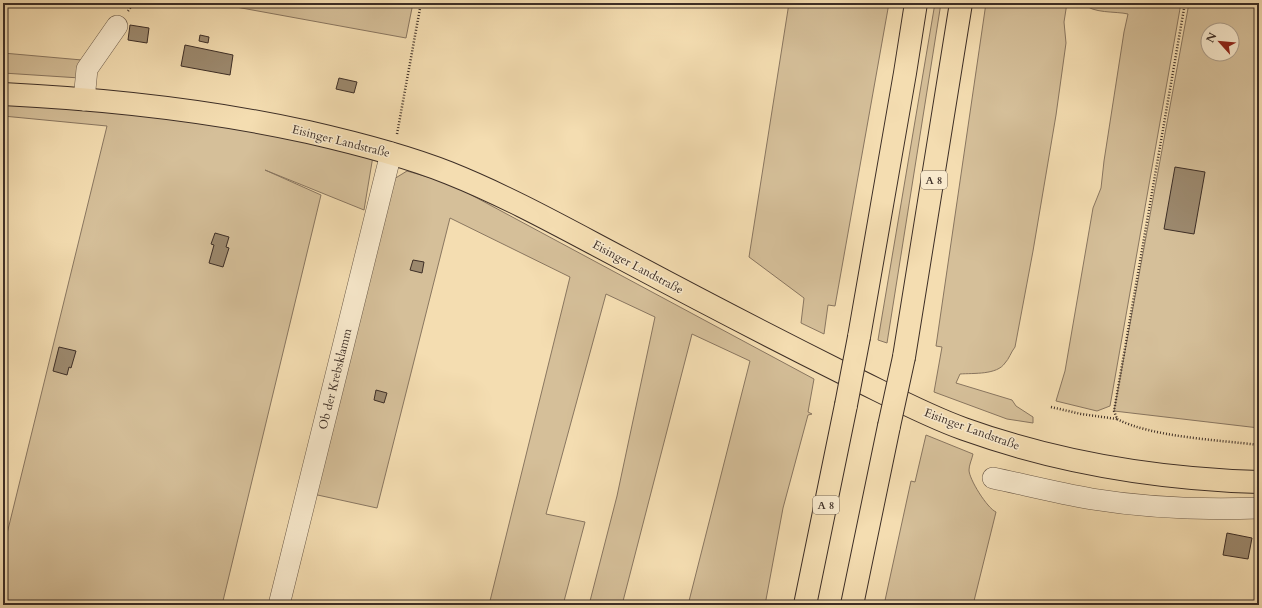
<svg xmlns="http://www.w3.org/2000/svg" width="1262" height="608" font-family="Cardo,serif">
<rect width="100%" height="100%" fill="#f4ddb1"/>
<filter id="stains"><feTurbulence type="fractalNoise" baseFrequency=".005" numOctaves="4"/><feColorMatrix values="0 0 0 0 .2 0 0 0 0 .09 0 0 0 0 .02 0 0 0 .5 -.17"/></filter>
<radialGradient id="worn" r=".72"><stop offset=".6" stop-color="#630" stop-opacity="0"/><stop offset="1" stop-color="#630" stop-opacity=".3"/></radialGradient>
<!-- green -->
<path fill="#d5bf99" stroke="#897660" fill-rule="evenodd" d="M214,3H413L406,38Z
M789,3H889L835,306L828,305L824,334L801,323L804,298L749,257Z
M935,3H941L887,343L878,340Z
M986,3H1067L1064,22L1066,43L1056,115L1033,251L1015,347C1011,352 1009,359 1005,363C997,375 974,373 960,374L956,383L1012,400L1016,406L1033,417V423L1007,419L934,392L942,347L936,346Z
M1083,3H1181L1110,406L1097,411L1056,401L1065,371L1093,208L1101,188L1104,161L1124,32L1128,14C1116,11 1092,14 1083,3Z
M1189,3H1259V428L1114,411ZM1208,30H1232V54H1208Z
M3,53L82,60L80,78L3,73Z
M3,104L110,109L252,128L373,156L364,210L265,170L321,195L222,605H3V550L107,126L3,116Z
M407,171L449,183L814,379L808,412L812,414L808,415L783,508L765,605H688L750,361L692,334L622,605H589L617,496L655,317L606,294L546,514L585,522L563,605H489L570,277L450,218L377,508L313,494L389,182Z
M926,435L973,454C972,459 969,465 969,470C969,479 987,508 996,512L973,605H884L911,481L915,482Z"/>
<!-- building -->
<path fill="#9c896e" stroke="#3d2e26" d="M130,25L149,28L147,43L128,40Z
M200,35L209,37L208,43L199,41Z
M185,45L233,55L230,75L181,66Z
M339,78L357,82L354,93L336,89Z
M1175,167L1205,172L1194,234L1164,229Z
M215,233L229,237L226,247L229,248L223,267L209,263L214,245L211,244Z
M413,260L424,262L422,273L410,270Z
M59,347L76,351L71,368L69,367L67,375L53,371Z
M376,390L387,393L384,403L374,400Z
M1227,533L1252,538L1248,559L1223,555Z"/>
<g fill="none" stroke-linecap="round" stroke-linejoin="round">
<!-- minor casing -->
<g stroke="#6b5a49" stroke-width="22">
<path id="minor" d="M84,100L87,69L117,26
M993,478C1026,485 1058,493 1092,499C1147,508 1203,510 1259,508
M279,605L391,153"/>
</g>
<!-- major casing -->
<g stroke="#3d2e26" stroke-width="24">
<path id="major" d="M3,94C105,99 208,110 308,132C356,143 404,155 449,173C509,197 566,229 623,259C696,298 769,336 843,373C883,392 922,414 964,429C1059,463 1158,479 1259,482"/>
</g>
<!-- highway casing -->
<g stroke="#3d2e26" stroke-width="24">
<path id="highway" d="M859,337L905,73L916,3
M904,357L961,3
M805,605L846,405
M852,605L889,426"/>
</g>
<!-- path -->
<path stroke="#3d2e26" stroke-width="2.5" stroke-dasharray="1 2" stroke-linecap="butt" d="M1185,3L1114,411L1117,419C1151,437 1219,440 1259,445
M128,11L134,3
M397,134L421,3
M1051,407L1081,414L1117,419"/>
<!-- minor -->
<use href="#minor" stroke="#f8e9cc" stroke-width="21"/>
<!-- major -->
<use href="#major" stroke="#f4ddb1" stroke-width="22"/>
<!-- highway -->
<use href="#highway" stroke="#f4ddb1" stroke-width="22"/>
<!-- highway-bridge casing -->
<g stroke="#3d2e26" stroke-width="24" stroke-linecap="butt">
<path id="highway-bridge" d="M846,405L859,337
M889,426L904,357"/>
</g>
<!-- highway-bridge -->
<use href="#highway-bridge" stroke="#f4ddb1" stroke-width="22"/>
</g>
<g text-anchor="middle" stroke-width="3" stroke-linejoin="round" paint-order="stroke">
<!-- shield labels -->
<g fill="#f8e9cc" stroke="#756658" stroke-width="1">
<rect x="921" y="171" width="26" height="18" rx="3"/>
<rect x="813" y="496" width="26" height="18" rx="3"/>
</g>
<g font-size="11" font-weight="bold" fill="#3d2e26">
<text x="934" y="184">A 8</text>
<text x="826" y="509">A 8</text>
</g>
<!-- street labels -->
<g font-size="12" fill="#3d2e26" stroke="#f8e9cc">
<text transform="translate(341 141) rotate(14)" y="4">Eisinger Landstraße</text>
<text transform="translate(638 267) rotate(28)" y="4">Eisinger Landstraße</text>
<text transform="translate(335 379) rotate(-76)" y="4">Ob der Krebsklamm</text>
<text transform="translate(972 429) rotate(20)" y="4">Eisinger Landstraße</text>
</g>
</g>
<!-- margin -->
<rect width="1262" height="608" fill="none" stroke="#f4ddb1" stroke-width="16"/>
<rect x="4" y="4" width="1254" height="600" fill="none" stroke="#3d2e26" stroke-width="2"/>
<rect x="8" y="8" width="1246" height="592" fill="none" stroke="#3d2e26"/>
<!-- north arrow -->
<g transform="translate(1220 42) rotate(297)"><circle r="19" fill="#f8e9cc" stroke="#ad9e8a"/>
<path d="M0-3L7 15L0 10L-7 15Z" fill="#8f2418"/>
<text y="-6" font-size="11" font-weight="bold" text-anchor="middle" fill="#3d2e26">N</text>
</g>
<rect width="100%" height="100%" filter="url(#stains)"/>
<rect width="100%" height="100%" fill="url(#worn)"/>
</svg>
